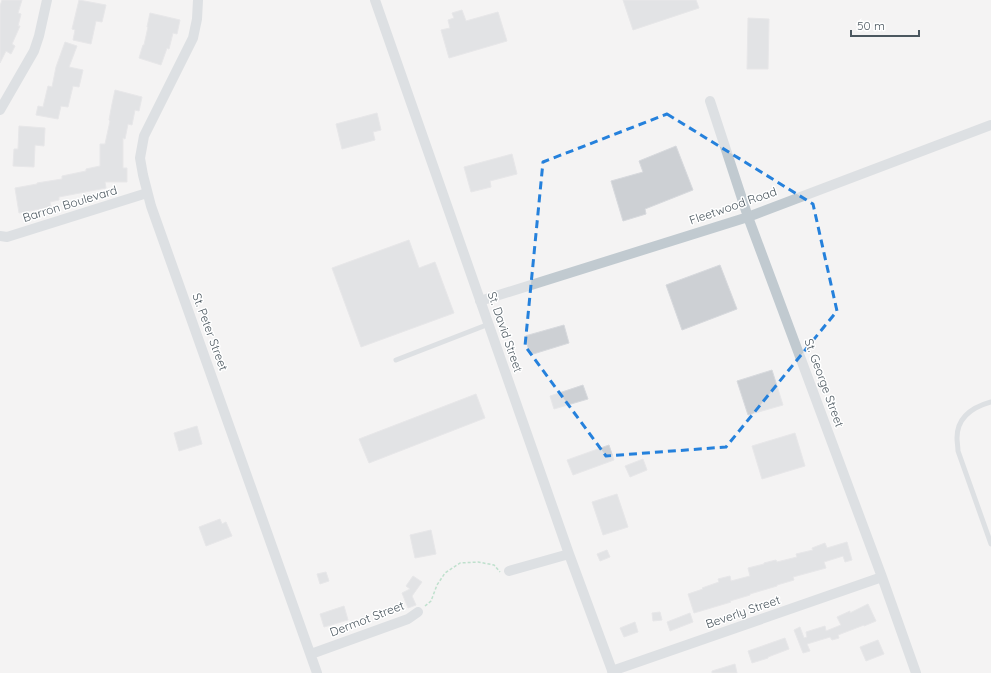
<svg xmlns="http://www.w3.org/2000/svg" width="991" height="673" font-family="Quicksand,sans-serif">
<rect width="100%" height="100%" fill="#f4f3f3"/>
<!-- building -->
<path fill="#cdd0d4" stroke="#d7d9dd" d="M2,0H22L18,13L21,14L18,26H20L12,44L15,46L11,54L6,51L0,63V6Z
M79,0L106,5L102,22L96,21L91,44L73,40L75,30L72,29Z
M623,0H696L699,8L633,30Z
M462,10L466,21L498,12L507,41L449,58L441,30L450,28L448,20L454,18L452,13Z
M150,13L180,20L177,34L173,33L169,49L167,48L161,65L139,58L143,45H144L148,27H147Z
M748,18L769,19L768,69H747Z
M65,42L77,46L69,67L83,70L79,87L73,86L68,107L61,106L58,119L36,115L38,106L43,107L48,86L52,87L56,67Z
M115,90L142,97L139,111L135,110L132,125L128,124L125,139L123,138V168H127V182H105L106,188L59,197V200L50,202L51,207L19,213L15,188L37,184V183L62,179V176L86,171V169L100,166V144H105L110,121L109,120L112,104Z
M377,113L381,130L373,132L375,140L342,149L336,124Z
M19,126L45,128L44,146L35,145L34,167L13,166L14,149H18Z
M676,146L693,190L645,209L646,214L623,221L611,181L643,172L639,161Z
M512,154L517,174L490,181L491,187L471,192L464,167Z
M409,240L419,268L435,262L454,313L361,347L332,268Z
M720,265L737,309L682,330L666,285Z
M564,325L569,343L530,355L525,336Z
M772,370L783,405L748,415L737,381Z
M583,385L588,399L554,409L550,396Z
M476,394L485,418L369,463L359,439Z
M197,426L202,444L179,451L174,433Z
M795,433L805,466L762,479L752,446Z
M609,445L614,460L573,475L567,460Z
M643,459L647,470L630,477L625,466Z
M617,494L628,527L603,535L592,502Z
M220,519L222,524L226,522L232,536L206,546L199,527Z
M431,530L436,554L415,558L410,535Z
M847,542L852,560L845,562L843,556L824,562L826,568L793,577L794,580L777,585V586L750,594V595L730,601L731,602L694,613L688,594L703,589L702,588L719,582L718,579L730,576L731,581L750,576L748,568L764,564V563L776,560L777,562L797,557L796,554L813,550L812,548L825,543L827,548Z
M607,550L610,557L600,561L597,554Z
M326,572L329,581L320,584L317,574Z
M413,576L422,582L412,596L416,605L408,608L402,593L410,589L406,586Z
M868,604L876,621L864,626V625L838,635L839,638L832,640L830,637L807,644L810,651L803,653L794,630L800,627L804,638L807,637L806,632L825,626L826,631L841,625L837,617L850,611V613Z
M344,606L348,620L324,627L320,614Z
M660,612L662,620L653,621L652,613Z
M690,613L693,622L670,631L667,622Z
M635,622L638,632L624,637L620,628Z
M785,638L789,649L768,657V658L752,663L748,651Z
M878,640L884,654L866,661L860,647Z
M735,664L737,673H712V671Z"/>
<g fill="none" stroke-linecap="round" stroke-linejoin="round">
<!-- path -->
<path stroke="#7ecba0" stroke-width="1.5" stroke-dasharray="3 2" stroke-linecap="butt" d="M425,606L431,601L437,585L445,573L460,563L478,562L494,565L500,572"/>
<!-- lane -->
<path stroke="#c1cad0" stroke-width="5" d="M396,360L489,324
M991,402C973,407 957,417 957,438C957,442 958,447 958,451L991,544"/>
<!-- street -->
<path stroke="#c1cad0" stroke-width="10" d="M198,0L197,19L193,38L144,136L140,158L143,175L151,206L317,673
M375,0L569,554L613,673
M710,101L748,217L882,577L916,673
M0,110L34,51L39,36L47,0
M0,236L7,237L147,193
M480,301L748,217L991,125
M509,571L569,554
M311,654L408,619L418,612
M612,671L882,577"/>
</g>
<!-- marked area -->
<path d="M0 0H991V673H0ZM667,114L813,204L837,311L726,447L606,456L525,346L543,162Z" fill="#f4f3f3" fill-opacity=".55" fill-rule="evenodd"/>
<path fill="none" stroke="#2581dc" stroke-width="3" stroke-dasharray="8 5" stroke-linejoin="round" d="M667,114L813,204L837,311L726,447L606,456L525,346L543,162Z"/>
<g text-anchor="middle" stroke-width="3" stroke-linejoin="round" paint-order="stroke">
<!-- street labels -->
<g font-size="12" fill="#4b575f" stroke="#fff">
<text transform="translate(70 204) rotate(-17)" y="4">Barron Boulevard</text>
<text transform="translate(733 206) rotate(-19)" y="4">Fleetwood Road</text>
<text transform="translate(210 332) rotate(70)" y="4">St. Peter Street</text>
<text transform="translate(505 332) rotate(71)" y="4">St. David Street</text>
<text transform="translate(824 383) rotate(70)" y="4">St. George Street</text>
<text transform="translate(743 612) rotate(-19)" y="4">Beverly Street</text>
<text transform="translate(367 619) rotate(-21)" y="4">Dermot Street</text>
</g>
</g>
<!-- scale -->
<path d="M851 30v6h68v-6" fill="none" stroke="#4b575f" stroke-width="2"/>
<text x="857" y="30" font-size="12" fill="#4b575f" stroke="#ffffff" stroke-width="3" paint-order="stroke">50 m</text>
</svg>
